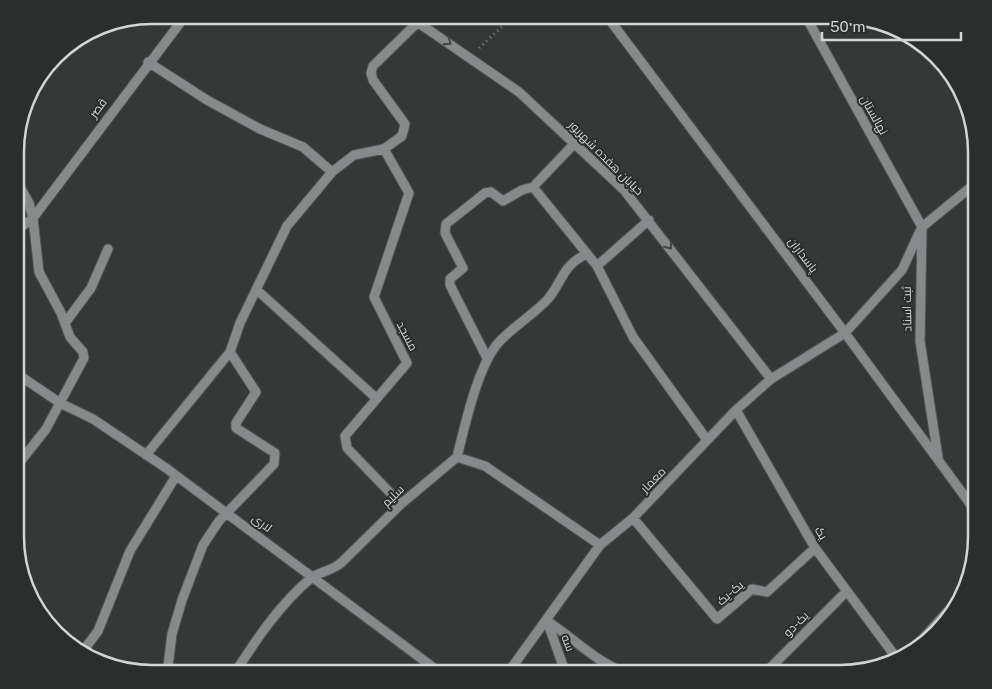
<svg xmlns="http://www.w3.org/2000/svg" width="992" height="689" font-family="'Public Sans',Cairo,sans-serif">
<rect width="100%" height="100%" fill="#353837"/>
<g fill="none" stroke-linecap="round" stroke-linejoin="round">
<!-- minor casing -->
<g stroke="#535656" stroke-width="11">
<path id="minor" d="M407,15L519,92L624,190L771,379
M606,15L845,333L977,513
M148,62L207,100L260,129L303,147L332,172
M384,149L409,193L374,297L407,363L345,436L347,448L401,504
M533,187L597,266L633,337L707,440
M16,231L33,218L186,15
M597,266L649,220
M257,290L376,398
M65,323L91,288L108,249
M487,358L450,285V279L463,268L445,233L446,224L485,193L491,192L503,201L522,190L533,187L574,144
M16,373L60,403L93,419L166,468L442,674
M736,410L815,548L898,660
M146,455L230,352L240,323L287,226L332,172L354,155L384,149L402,136L405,124L373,80L371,73L373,66L418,22
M457,457C465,425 478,365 499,342C514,326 533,315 548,299C563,281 562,265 587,254
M938,457L920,341L922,227L977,182
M16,467L46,429L84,358L83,352L70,337L61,313L39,272L33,218L29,203L16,180
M633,518L717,619L752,589L767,592L815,548
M547,621C574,638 599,666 631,674
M547,621L566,674
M83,651L98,631L130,551L176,476
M912,651L956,602
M167,674L172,634L182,600L203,545L219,521L274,464L275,453L236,428V423L256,392L230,352
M234,674C256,640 279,605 311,578C317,573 331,571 341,563L401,504L457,457L485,466L600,545
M507,674L600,545L633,518L736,410L771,379L845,333L902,270L922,227L805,15
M764,674L846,592"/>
</g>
<!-- path -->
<path stroke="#808382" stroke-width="3" stroke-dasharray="1 4" stroke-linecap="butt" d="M479,48L515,15"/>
<!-- minor -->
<use href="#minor" stroke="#868a8a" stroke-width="9"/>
</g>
<!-- one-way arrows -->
<defs><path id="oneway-chevron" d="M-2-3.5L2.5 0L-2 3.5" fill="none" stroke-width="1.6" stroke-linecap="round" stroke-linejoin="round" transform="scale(1.25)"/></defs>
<g stroke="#424544">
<use href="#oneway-chevron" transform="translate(448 42) rotate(35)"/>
<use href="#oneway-chevron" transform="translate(669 246) rotate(52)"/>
</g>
<g text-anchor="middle" stroke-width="4" stroke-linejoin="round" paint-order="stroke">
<!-- street labels -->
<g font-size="12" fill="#d3d5d5" stroke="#2b2e2d">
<text transform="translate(98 108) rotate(-53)" y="4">قصر</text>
<text transform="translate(874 115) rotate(61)" y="4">نهالستان</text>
<text transform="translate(606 158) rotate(45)" y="4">خیابان هفده شهریور</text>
<text transform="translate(803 255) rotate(53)" y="4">پاسداران</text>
<text transform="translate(907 309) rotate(-91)" y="4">ثبت اسناد</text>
<text transform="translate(407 336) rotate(63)" y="4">مسجد</text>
<text transform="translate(653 480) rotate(-45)" y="4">معمار</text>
<text transform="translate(393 496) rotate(-44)" y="4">سلیم</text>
<text transform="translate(262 523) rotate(37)" y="4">لاری</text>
<text transform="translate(821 533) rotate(59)" y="4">یک</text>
<text transform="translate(730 593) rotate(-40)" y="4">یک-یک</text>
<text transform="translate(796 624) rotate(-45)" y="4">یک-دو</text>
<text transform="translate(568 643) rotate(70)" y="4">سه</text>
</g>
</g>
<!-- crop -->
<path d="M0 0H992V689H0ZM152 24H840A128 128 0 0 1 968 152V537A128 128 0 0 1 840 665H152A128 128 0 0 1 24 537V152A128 128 0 0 1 152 24Z" fill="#2b2e2d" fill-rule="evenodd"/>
<path fill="none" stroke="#d3d5d5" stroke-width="2.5" d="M152 24H840A128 128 0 0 1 968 152V537A128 128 0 0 1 840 665H152A128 128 0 0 1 24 537V152A128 128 0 0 1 152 24Z"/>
<!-- scale -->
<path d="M822 32v8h139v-8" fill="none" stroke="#d3d5d5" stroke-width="2.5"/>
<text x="830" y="32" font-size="15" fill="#d3d5d5" stroke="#2b2e2d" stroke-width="4" paint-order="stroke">50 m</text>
</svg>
